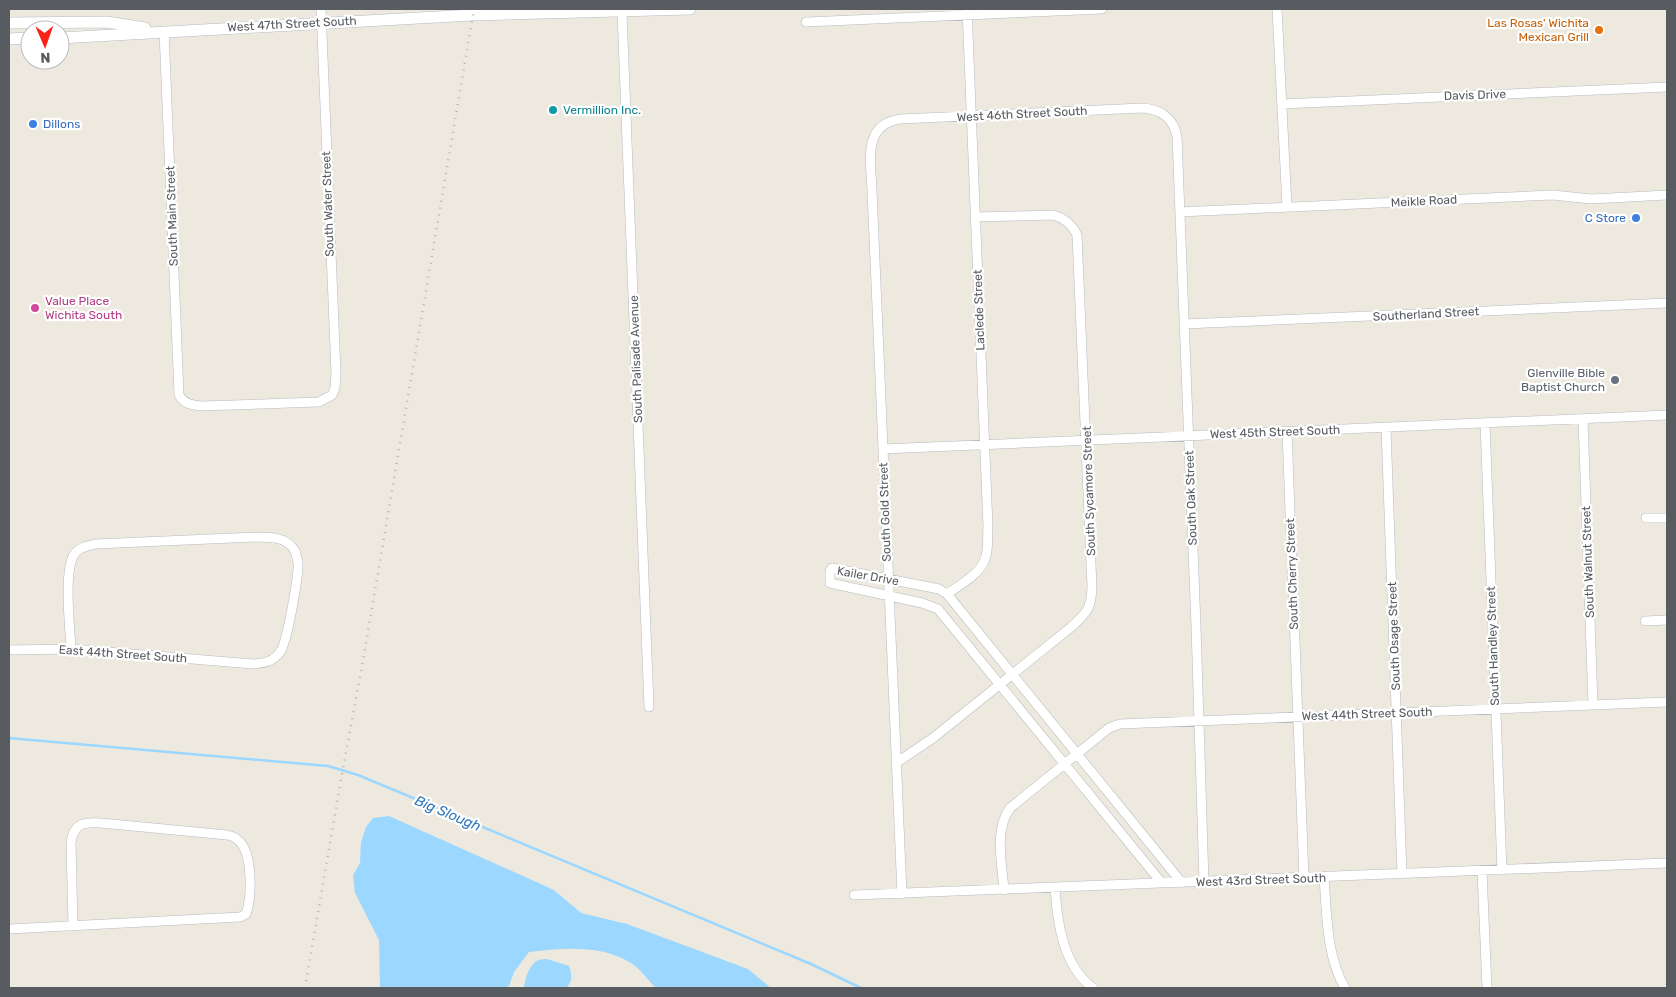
<svg xmlns="http://www.w3.org/2000/svg" width="1676" height="997" font-family="Rubik,sans-serif">
<rect width="100%" height="100%" fill="#ede9de"/>
<!-- water -->
<path fill="#9cd7ff" d="M389,816L554,890L581,913L627,924L748,969L771,988H656C648,981 641,969 631,963C601,944 563,948 529,952L514,972L509,986L503,988H380L379,940L355,893L353,875L360,863L361,842L366,827L373,818Z
M547,959L569,966C572,975 573,981 566,988H524C525,980 529,963 539,960C541,959 544,959 547,959Z"/>
<g fill="none" stroke-linecap="round" stroke-linejoin="round">
<!-- stream -->
<path stroke="#9cd7ff" stroke-width="2.5" d="M9,738L328,766L358,775L811,964L861,988"/>
<!-- street casing -->
<g stroke="#b7babf" stroke-width="10">
<path id="street" d="M1277,9L1287,207
M622,12L649,707
M806,22L1102,9
M164,31L179,395C184,404 192,405 201,406L319,402L332,395L335,388L336,373L321,9
M1282,104L1667,87
M1180,212L1553,195L1591,199L1667,195
M1184,324L1667,303
M1583,419L1593,705
M1485,423L1502,870
M1386,428L1402,874
M1287,432L1304,878
M883,449L1667,415
M1646,518H1667
M947,594C960,585 980,574 985,559C989,549 987,537 988,527L967,9
M1645,621L1667,620
M9,650L71,649L253,664C264,663 273,662 280,652C287,644 299,574 298,562C297,559 296,554 295,551C287,537 271,537 257,537L95,544C88,546 80,547 75,553C63,569 70,628 71,649
M896,763L933,738L1070,628C1086,613 1091,611 1092,587L1077,235C1072,224 1064,218 1053,215L975,217
M1482,871L1487,988
M1324,878C1327,913 1326,956 1345,988
M1161,882L938,609L922,603L830,583V571L832,568L939,589L947,594L1182,883
M1055,887C1057,922 1063,966 1093,988
M1004,890C1002,863 994,830 1010,808L1109,728L1120,724L1667,702
M902,894L872,190C871,161 862,125 900,119L1142,108C1160,109 1174,118 1177,137L1196,626L1204,882
M854,895L1667,863
M9,929L240,917L246,914C252,897 253,852 238,840C236,837 231,836 227,835L101,823C84,822 73,823 71,843L73,926"/>
</g>
<!-- secondary casing -->
<g stroke="#b5b9c0" stroke-width="12">
<path id="secondary" d="M9,23L107,22L145,28
M60,38L472,15L690,9
M9,39L30,38"/>
</g>
<!-- street -->
<use href="#street" stroke="#fff" stroke-width="9"/>
<!-- secondary -->
<use href="#secondary" stroke="#fff" stroke-width="11"/>
<!-- rail -->
<path stroke="#b3b4b4" stroke-width="2.5" stroke-dasharray="1 6" stroke-linecap="butt" d="M305,988L340,785L364,655L474,9"/>
</g>
<!-- markers -->
<circle fill="#e8710a" stroke="#fff" stroke-width="2" cx="1599" cy="30" r="5"/>
<circle fill="#0f9aa8" stroke="#fff" stroke-width="2" cx="553" cy="110" r="5"/>
<g fill="#3f7fe0" stroke="#fff" stroke-width="2">
<circle cx="33" cy="124" r="5"/>
<circle cx="1636" cy="218" r="5"/>
</g>
<circle fill="#d1479c" stroke="#fff" stroke-width="2" cx="35" cy="308" r="5"/>
<circle fill="#6b7280" stroke="#fff" stroke-width="2" cx="1615" cy="380" r="5"/>
<g text-anchor="middle" stroke-width="4.5" stroke-linejoin="round" paint-order="stroke">
<!-- food labels -->
<g font-size="12" fill="#c56008" stroke="#fff" text-anchor="end">
<text x="1589" y="27">Las Rosas' Wichita<tspan x="1589" dy="14">Mexican Grill</tspan></text>
</g>
<!-- street labels -->
<g font-size="12" fill="#585c61" stroke="#fff">
<text transform="translate(292 24) rotate(-3)" y="4">West 47th Street South</text>
<text transform="translate(1475 95) rotate(-2)" y="4">Davis Drive</text>
<text transform="translate(1022 114) rotate(-3)" y="4">West 46th Street South</text>
<text transform="translate(1424 201) rotate(-3)" y="4">Meikle Road</text>
<text transform="translate(328 204) rotate(-92)" y="4">South Water Street</text>
<text transform="translate(172 216) rotate(-92)" y="4">South Main Street</text>
<text transform="translate(979 310) rotate(-92)" y="4">Laclede Street</text>
<text transform="translate(1426 314) rotate(-3)" y="4">Southerland Street</text>
<text transform="translate(636 359) rotate(-92)" y="4">South Palisade Avenue</text>
<text transform="translate(1275 432) rotate(-2)" y="4">West 45th Street South</text>
<text transform="translate(1089 491) rotate(-92)" y="4">South Sycamore Street</text>
<text transform="translate(1191 498) rotate(-92)" y="4">South Oak Street</text>
<text transform="translate(885 512) rotate(-92)" y="4">South Gold Street</text>
<text transform="translate(1588 562) rotate(-92)" y="4">South Walnut Street</text>
<text transform="translate(1292 574) rotate(-92)" y="4">South Cherry Street</text>
<text transform="translate(868 576) rotate(10)" y="4">Kailer Drive</text>
<text transform="translate(1394 636) rotate(-92)" y="4">South Osage Street</text>
<text transform="translate(1493 646) rotate(-92)" y="4">South Handley Street</text>
<text transform="translate(123 654) rotate(4)" y="4">East 44th Street South</text>
<text transform="translate(1367 714) rotate(-2)" y="4">West 44th Street South</text>
<text transform="translate(1261 880) rotate(-2)" y="4">West 43rd Street South</text>
</g>
<!-- culture labels -->
<g font-size="12" fill="#0d838f" stroke="#fff" text-anchor="start">
<text x="563" y="114">Vermillion Inc.</text>
</g>
<!-- shop labels -->
<g font-size="12" fill="#366cbe" stroke="#fff" text-anchor="start">
<text x="43" y="128">Dillons</text>
<text x="1626" y="222" text-anchor="end">C Store</text>
</g>
<!-- hotel labels -->
<g font-size="12" fill="#b23c85" stroke="#fff" text-anchor="start">
<text x="45" y="305">Value Place<tspan x="45" dy="14">Wichita South</tspan></text>
</g>
<!-- worship labels -->
<g font-size="12" fill="#5b616d" stroke="#fff" text-anchor="end">
<text x="1605" y="377">Glenville Bible<tspan x="1605" dy="14">Baptist Church</tspan></text>
</g>
<!-- water labels -->
<g font-size="14" font-style="italic" fill="#3078ba" stroke="#fff">
<text transform="translate(448 813) rotate(23)" y="5">Big Slough</text>
</g>
</g>
<!-- border -->
<rect width="1676" height="997" fill="none" stroke="#585c61" stroke-width="20"/>
<!-- north arrow -->
<g transform="translate(45 45) rotate(178)"><circle r="24" fill="#ffffff" stroke="#bcbec0"/>
<path d="M0-4L9 19L0 12L-9 19Z" fill="#fa2217"/>
<text y="-8" font-size="14" font-weight="bold" text-anchor="middle" fill="#585c61">N</text>
</g>
</svg>
